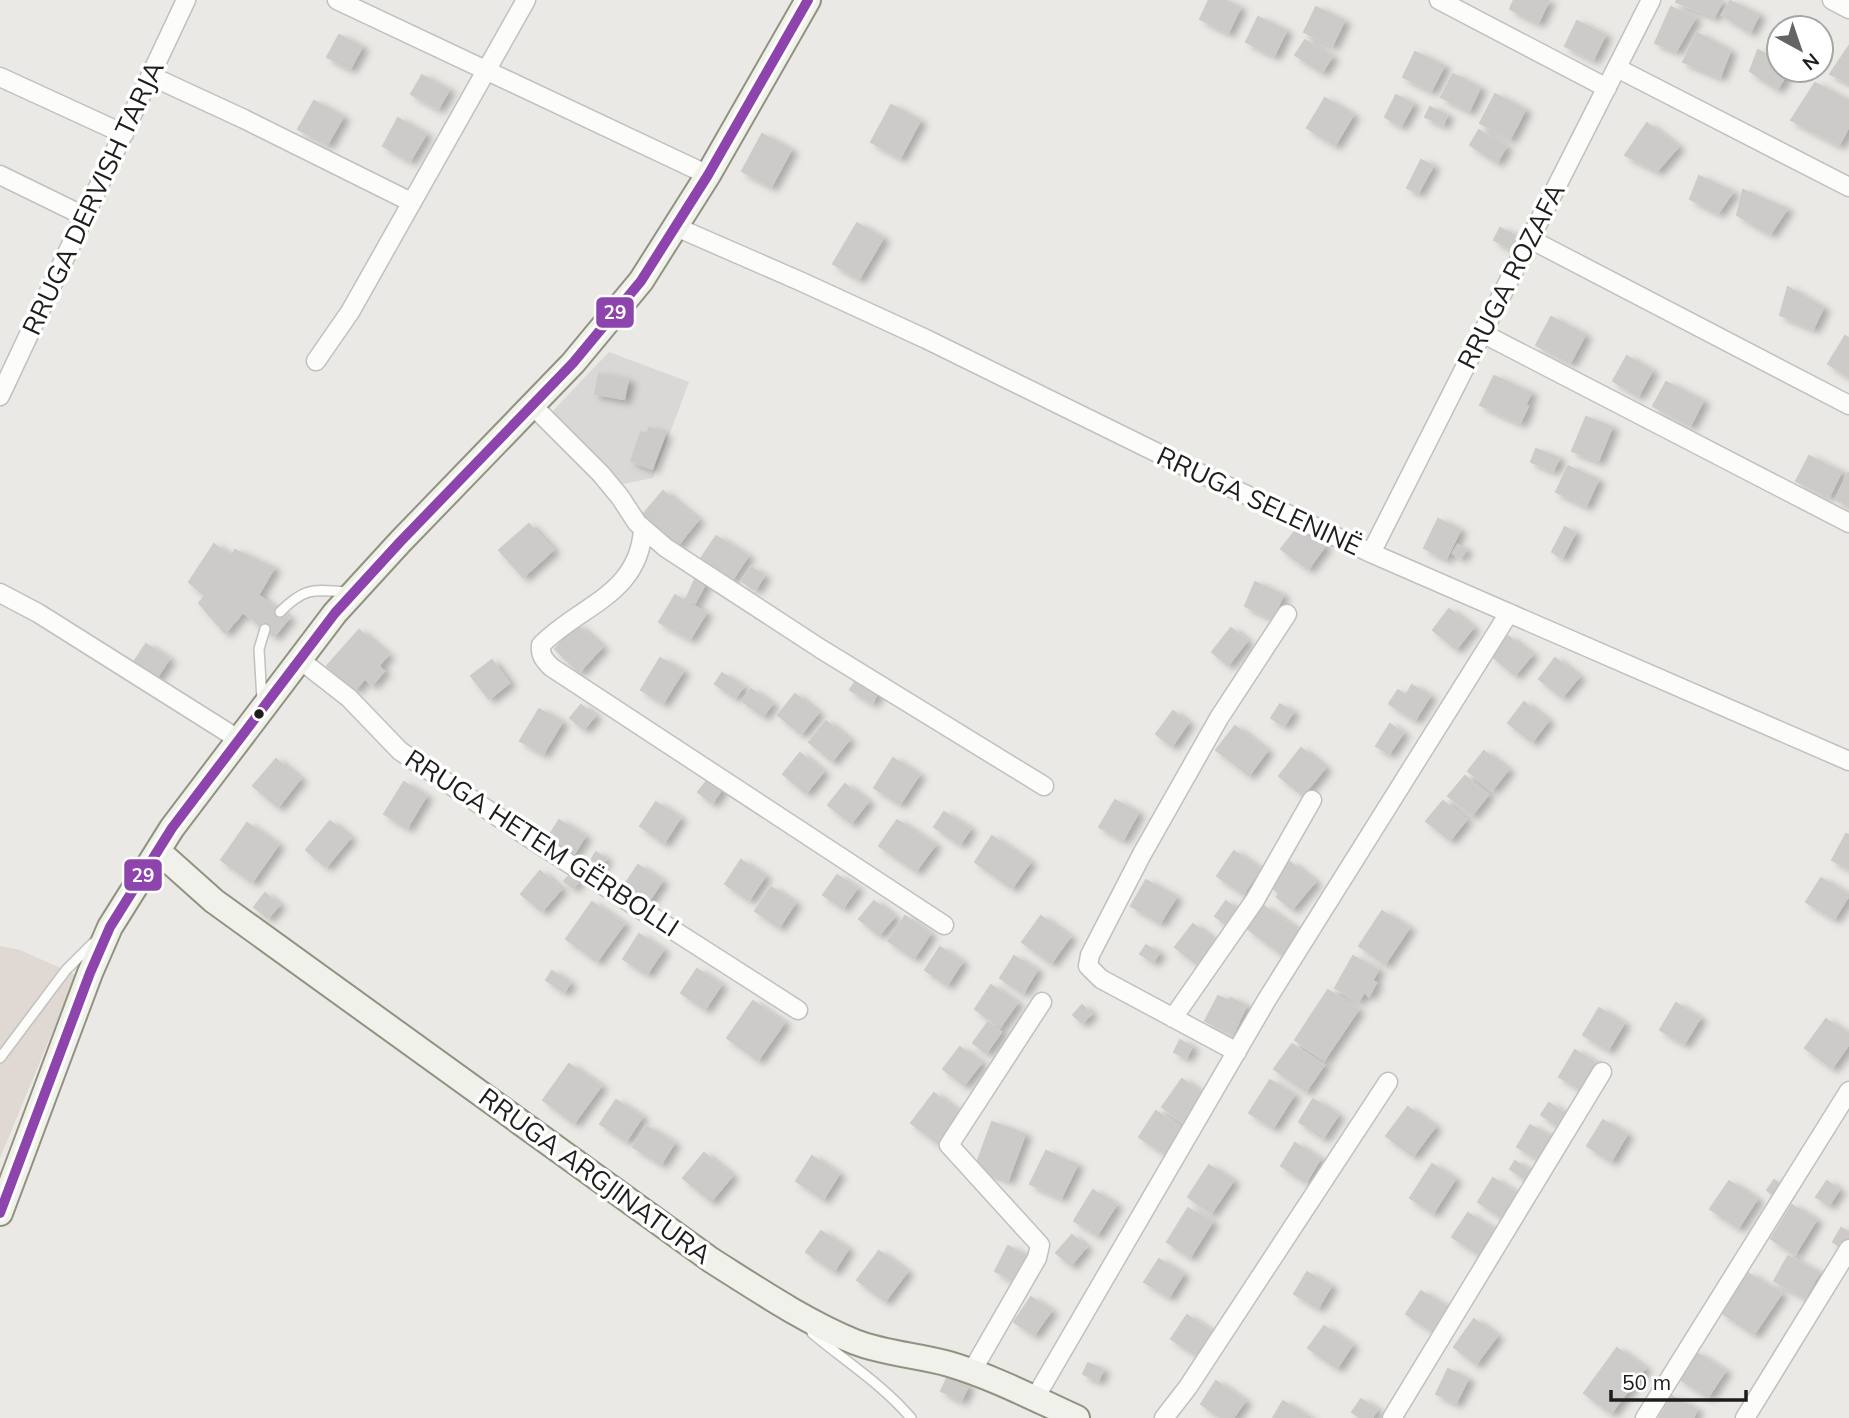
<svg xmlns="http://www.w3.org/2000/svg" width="1849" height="1418" font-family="Mulish,sans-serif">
<defs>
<filter id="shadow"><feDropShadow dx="6" dy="3.5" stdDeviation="3.5" flood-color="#0004"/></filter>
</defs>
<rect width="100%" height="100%" fill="#ebe9e6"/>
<!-- religious -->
<path fill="#d9d8d7" d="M609,352L689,382L653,478L623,484L610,478L550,414Z"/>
<!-- military -->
<path fill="#e0d8d2" d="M0,946L20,950L76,975L0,1158Z"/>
<!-- building -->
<path fill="#cdcbc9" stroke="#cecbc7" stroke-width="2" filter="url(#shadow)" d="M1209,0H1225L1240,8L1228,33L1200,19Z
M1514,0H1549L1538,23L1510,9Z
M1677,0H1723L1714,17L1676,2Z
M1730,1L1759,15L1750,32L1722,15Z
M1316,7L1344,21L1332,46L1304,32Z
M1671,7L1695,18L1676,51L1655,43Z
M1258,17L1286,31L1274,56L1246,42Z
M1577,21L1605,35L1593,60L1565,46Z
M1697,33L1730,51L1720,77L1683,62Z
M339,35L362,47L350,69L327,57Z
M1305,40L1332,57L1322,72L1295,55Z
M1849,46V83L1830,74Z
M1758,50L1779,61V70H1789L1777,89L1750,71Z
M1415,52L1444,66L1431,91L1403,77Z
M1453,74L1480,88L1469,111L1441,97Z
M422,75L449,90L438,109L411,94Z
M1815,83L1849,101V126L1839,145L1791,120Z
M1495,94L1525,110L1510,139L1480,123Z
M1396,95L1413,104L1401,126L1385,117Z
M1325,98L1353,115L1335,145L1307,128Z
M314,101L343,117L327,145L298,129Z
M891,105L920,121L900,158L871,142Z
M1430,107L1447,115L1443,125L1425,117Z
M398,118L426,134L410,161L383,146Z
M1647,123L1678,147L1657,171L1625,155Z
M1479,130L1506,147L1497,162L1470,145Z
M762,134L791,150L771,187L742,171Z
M1421,160L1433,166L1418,193L1407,188Z
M1699,176L1733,192L1718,213L1690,199Z
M1743,190L1787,209L1770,234L1737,215Z
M857,223L883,238L859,279L833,264Z
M1500,228L1522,239L1515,251L1494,240Z
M1788,287L1823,308L1813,329L1780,315Z
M1551,317L1585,335L1570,363L1536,345Z
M1845,336L1849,338V377L1828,364Z
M1627,356L1652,371L1638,396L1613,381Z
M599,374L628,380L624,399L595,394Z
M1494,376L1531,393L1525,405L1528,406L1520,423L1480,405Z
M1666,382L1703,401L1690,426L1653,406Z
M1586,417L1612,427L1598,461L1572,451Z
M649,428L665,434L652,469L631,461L641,432L647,434Z
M1536,449L1559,458L1553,471L1531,462Z
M1809,456L1841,472L1829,497L1796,481Z
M1568,466L1598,480L1586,506L1556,492Z
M1848,473L1849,474V506L1836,500Z
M663,491L698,520L677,546L642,516Z
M1438,519L1460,530L1446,559L1424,548Z
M529,524L553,550L523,577L499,550Z
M1299,526L1325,546L1308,569L1281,549Z
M1565,527L1575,533L1562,558L1552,552Z
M716,536L748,556L732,580L700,560Z
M214,544L231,556L235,550L274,568L258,595L225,633L199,603L205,596L189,582Z
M1458,545L1466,550L1460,558L1453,553Z
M751,567L764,576L755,590L742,581Z
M697,575L707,580L695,603L686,599Z
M1255,582L1283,595L1272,619L1245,606Z
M258,595L289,618L274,636L244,613Z
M675,595L706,613L690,639L659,622Z
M1449,609L1473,628L1456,649L1433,630Z
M577,625L602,647L579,672L555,649Z
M1231,628L1247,641L1228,665L1212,652Z
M359,630L388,655L378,666L384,671L372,685L365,678L355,690L327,666Z
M1508,636L1532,655L1515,675L1492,656Z
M146,644L169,659L156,679L132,665Z
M660,658L683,671L663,703L641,690Z
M1555,658L1579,677L1562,697L1539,679Z
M492,660L509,683L489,699L471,676Z
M722,673L743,687L735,698L715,684Z
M857,679L878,692L872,703L850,690Z
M1412,685L1430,696L1415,720L1389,704L1398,690L1406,695Z
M751,689L772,704L763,716L742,701Z
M795,694L818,713L801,734L778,715Z
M1524,702L1548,721L1532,742L1508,723Z
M1280,704L1293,712L1284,726L1271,718Z
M581,705L595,716L584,729L570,718Z
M539,709L562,722L543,754L520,741Z
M1173,711L1188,723L1172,746L1156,734Z
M826,721L849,740L832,761L809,742Z
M1390,724L1403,733L1389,754L1376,746Z
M1235,726L1267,751L1249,775L1216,750Z
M1301,748L1325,768L1303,795L1279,776Z
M1484,751L1508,770L1492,790L1468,771Z
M800,753L823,772L806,793L783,774Z
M893,758L919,775L900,804L874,788Z
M276,759L300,779L278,807L253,786Z
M1465,776L1488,795L1472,815L1448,796Z
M709,778L722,789L712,803L698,792Z
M404,782L426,796L407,828L384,814Z
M845,784L868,802L851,823L828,805Z
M1115,800L1138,813L1123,840L1099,827Z
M1443,801L1466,820L1450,840L1426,821Z
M656,802L680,818L664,843L640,826Z
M944,812L970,829L960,844L934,827Z
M559,820L585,836L572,857L546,841Z
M897,820L935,845L916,871L879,846Z
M330,821L350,838L326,867L306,850Z
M247,823L278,845L252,882L221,860Z
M1846,834L1849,835V869L1832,860Z
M992,836L1030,862L1012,888L975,862Z
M1234,851L1260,869L1243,894L1217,876Z
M596,852L606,859L596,873L587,867Z
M741,860L765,876L749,900L725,884Z
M1290,862L1315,882L1292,909L1277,897L1279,893L1271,886Z
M638,865L662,881L646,905L622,889Z
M540,871L561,889L542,911L521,894Z
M570,875L578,882L573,888L564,881Z
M837,875L857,888L843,908L823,895Z
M1821,878L1849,895L1834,919L1806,902Z
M1146,880L1176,897L1160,923L1131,906Z
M771,887L795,903L779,927L755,911Z
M265,893L279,905L268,918L254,907Z
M874,901L894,917L879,935L859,919Z
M1226,901L1239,911L1228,926L1215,916Z
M592,902L624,924L597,961L566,939Z
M1264,906L1300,932L1283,955L1248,929Z
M1382,911L1409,928L1385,964L1359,946Z
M905,916L930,934L914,958L888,941Z
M1041,916L1070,937L1051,963L1022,942Z
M1193,924L1216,942L1198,965L1175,947Z
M639,934L663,950L647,974L623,959Z
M1146,945L1159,953L1153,962L1140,954Z
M940,947L962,962L947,985L925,970Z
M1014,956L1037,970L1023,993L1000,978Z
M1353,956L1378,970L1372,981L1376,983L1369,996L1364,992L1359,1001L1335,988Z
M697,969L721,985L705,1009L681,993Z
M552,971L570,983L564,992L546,980Z
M991,985L1017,1003L1000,1027L975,1009Z
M1328,990L1358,1010L1324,1060L1295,1040Z
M1218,996L1229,1001L1231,998L1246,1006L1233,1034L1205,1021Z
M753,1001L784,1023L758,1060L727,1038Z
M1676,1003L1700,1018L1684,1044L1660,1030Z
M1082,1005L1091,1014L1082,1023L1073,1015Z
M1599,1008L1624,1023L1608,1050L1583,1035Z
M1826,1019L1849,1035V1044L1832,1068L1805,1048Z
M988,1022L1001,1032L986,1053L973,1043Z
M1180,1040L1192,1047L1186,1058L1174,1052Z
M1292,1044L1324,1065L1306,1091L1274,1069Z
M960,1047L981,1063L964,1085L943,1069Z
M1575,1050L1599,1065L1583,1091L1559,1077Z
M569,1064L601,1086L574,1123L543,1100Z
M1182,1079L1203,1094L1183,1122L1162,1107Z
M1270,1080L1294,1095L1273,1128L1249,1113Z
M934,1093L961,1114L939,1144L911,1123Z
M1313,1099L1338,1115L1323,1138L1299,1122Z
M616,1100L642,1117L626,1141L600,1124Z
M1549,1103L1570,1117L1563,1129L1541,1115Z
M1408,1107L1435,1127L1413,1156L1386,1136Z
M1156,1111L1183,1129L1165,1154L1139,1137Z
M1603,1120L1627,1134L1611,1161L1587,1146Z
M992,1122L1025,1134L1008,1180L975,1168Z
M1530,1125L1555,1139L1542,1161L1517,1147Z
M646,1126L674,1143L661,1164L633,1147Z
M1295,1143L1320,1159L1306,1182L1281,1166Z
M1046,1151L1077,1165L1061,1198L1030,1184Z
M704,1153L732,1176L711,1201L683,1178Z
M812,1156L839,1174L823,1199L796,1181Z
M1515,1161L1533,1173L1528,1181L1510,1169Z
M1432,1164L1455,1179L1433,1213L1410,1198Z
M1209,1165L1233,1181L1211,1213L1188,1197Z
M1493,1178L1519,1195L1504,1219L1478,1202Z
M1774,1180L1780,1184L1772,1194L1767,1190Z
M1729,1181L1757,1199L1738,1228L1710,1209Z
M1827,1181L1839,1190L1829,1205L1816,1197Z
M1093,1190L1116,1205L1097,1235L1074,1221Z
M1792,1205L1816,1220L1795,1254L1771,1239Z
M1188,1208L1212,1222L1190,1257L1167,1242Z
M1468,1213L1494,1230L1479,1254L1452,1237Z
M1841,1228L1849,1232V1237L1843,1248L1833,1242Z
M821,1231L848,1249L834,1271L806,1252Z
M1072,1235L1086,1247L1071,1265L1056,1253Z
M1008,1246L1030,1258L1017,1283L995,1271Z
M879,1251L907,1272L885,1301L857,1280Z
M1788,1256L1819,1273L1805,1298L1774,1281Z
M1159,1259L1183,1274L1169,1297L1144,1282Z
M1307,1272L1331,1286L1318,1308L1294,1294Z
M1748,1273L1781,1294L1754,1334L1722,1313Z
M1421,1291L1447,1307L1432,1331L1406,1314Z
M1031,1297L1051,1311L1034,1335L1014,1322Z
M1187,1315L1212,1332L1196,1355L1171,1339Z
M1474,1319L1497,1336L1476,1364L1454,1347Z
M1324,1326L1352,1345L1337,1368L1308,1348Z
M1617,1348L1645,1368L1611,1413L1584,1393Z
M1695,1352L1725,1371L1708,1397L1678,1378Z
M1088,1363L1103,1370L1098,1381L1083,1374Z
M1448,1369L1468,1379L1456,1403L1436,1394Z
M948,1376L968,1386L961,1401L941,1391Z
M1216,1381L1245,1401L1233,1418H1221L1201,1404Z
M1672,1396L1697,1410L1693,1418H1659Z
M1361,1399L1377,1410L1372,1418H1360L1352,1412Z
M1283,1401L1310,1418H1273Z"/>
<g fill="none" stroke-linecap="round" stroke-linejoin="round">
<!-- lane casing -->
<g stroke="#c1c0be" stroke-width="12">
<path id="lane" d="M280,612C306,586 314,590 348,592
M262,700L259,649L265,629
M0,1058L66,970L93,943
M812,1333C846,1362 882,1384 911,1418"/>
</g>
<!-- street casing -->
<g stroke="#c1c0be" stroke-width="21">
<path id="street" d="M337,0L708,175
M1439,0L1607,88
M1832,0L1849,9
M1617,68L1849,187
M151,76L244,119L411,202
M0,77L124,134
M0,175L86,217
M676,227L802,282L926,339L1178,463L1371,553L1849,761
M1530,239L1849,405
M1482,333L1849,523
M316,361L350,312L526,0
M0,396L186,0
M532,405L601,474L620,497L637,523L666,548L821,649L1044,786
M643,529C639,595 580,605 541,645C540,655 544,660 551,667L944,925
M1371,553L1651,0
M0,593L38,613L238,739
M299,659L349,698L400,751L537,843L798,1010
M1173,1018L1255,900L1312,800
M1237,1052L1101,979L1088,966L1090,955L1142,854L1219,718L1287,614
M972,1371L1037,1258L1040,1245L949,1145L1042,1002
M1035,1398L1266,1001L1509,613
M1164,1418L1188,1387L1388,1082
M1392,1418L1602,1072
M1645,1418L1849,1091
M1745,1418L1849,1249"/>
</g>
<!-- secondary casing -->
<g stroke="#919280" stroke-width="28">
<path id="secondary" d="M158,851L214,901L711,1260C757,1289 804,1321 855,1342C886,1354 918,1355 949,1364C993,1377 1035,1399 1077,1418
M0,1213L90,973L110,927L172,828L335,613L400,542L573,363L641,281L708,175L808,0"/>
</g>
<!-- lane -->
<use href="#lane" stroke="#fcfcfb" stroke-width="9"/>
<!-- street -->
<use href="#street" stroke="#fcfcfb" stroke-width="18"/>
<!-- secondary -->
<use href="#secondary" stroke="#f1f1eb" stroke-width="24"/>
<!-- bus-1 casing -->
<g stroke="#fff" stroke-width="16">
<path id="bus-1" d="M0,1213L90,973L110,927L172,828L335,613L400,542L573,363L641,281L708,175L808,0"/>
</g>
<!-- bus-1 -->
<use href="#bus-1" stroke="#8e44ad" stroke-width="10"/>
</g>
<!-- markers -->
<circle fill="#1d1d1d" stroke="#fff" stroke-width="2.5" cx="259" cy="714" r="6"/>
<g text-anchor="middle" stroke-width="7" stroke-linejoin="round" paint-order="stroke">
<!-- street labels -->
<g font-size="26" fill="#1d1d1d" stroke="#fff">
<text transform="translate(93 198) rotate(-65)" y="9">RRUGA DERVISH TARJA</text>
<text transform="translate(1511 276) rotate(-63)" y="9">RRUGA ROZAFA</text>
<text transform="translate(1259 501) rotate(25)" y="9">RRUGA SELENINË</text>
<text transform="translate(542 843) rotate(33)" y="9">RRUGA HETEM GËRBOLLI</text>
<text transform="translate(595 1176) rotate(36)" y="9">RRUGA ARGJINATURA</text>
</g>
</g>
<g stroke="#fff" stroke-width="2.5">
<rect x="595" y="296" width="40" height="33" rx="7" fill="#8e44ad"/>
<rect x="123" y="858" width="40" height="34" rx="7" fill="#8e44ad"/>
</g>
<g font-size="19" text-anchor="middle" font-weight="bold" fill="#fff">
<text x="615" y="319">29</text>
<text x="143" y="882">29</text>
</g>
<!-- north arrow -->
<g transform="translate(1800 49) rotate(140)"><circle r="33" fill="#ffffff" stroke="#a5a5a5" stroke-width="2"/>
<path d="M0-5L12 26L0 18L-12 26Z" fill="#656463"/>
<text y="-10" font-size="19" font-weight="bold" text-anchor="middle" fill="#1d1d1d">N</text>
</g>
<!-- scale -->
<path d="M1611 1390v10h135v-10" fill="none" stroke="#1d1d1d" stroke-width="3.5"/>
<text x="1622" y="1390" font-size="21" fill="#1d1d1d" stroke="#ffffff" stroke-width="5" paint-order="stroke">50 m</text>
</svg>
